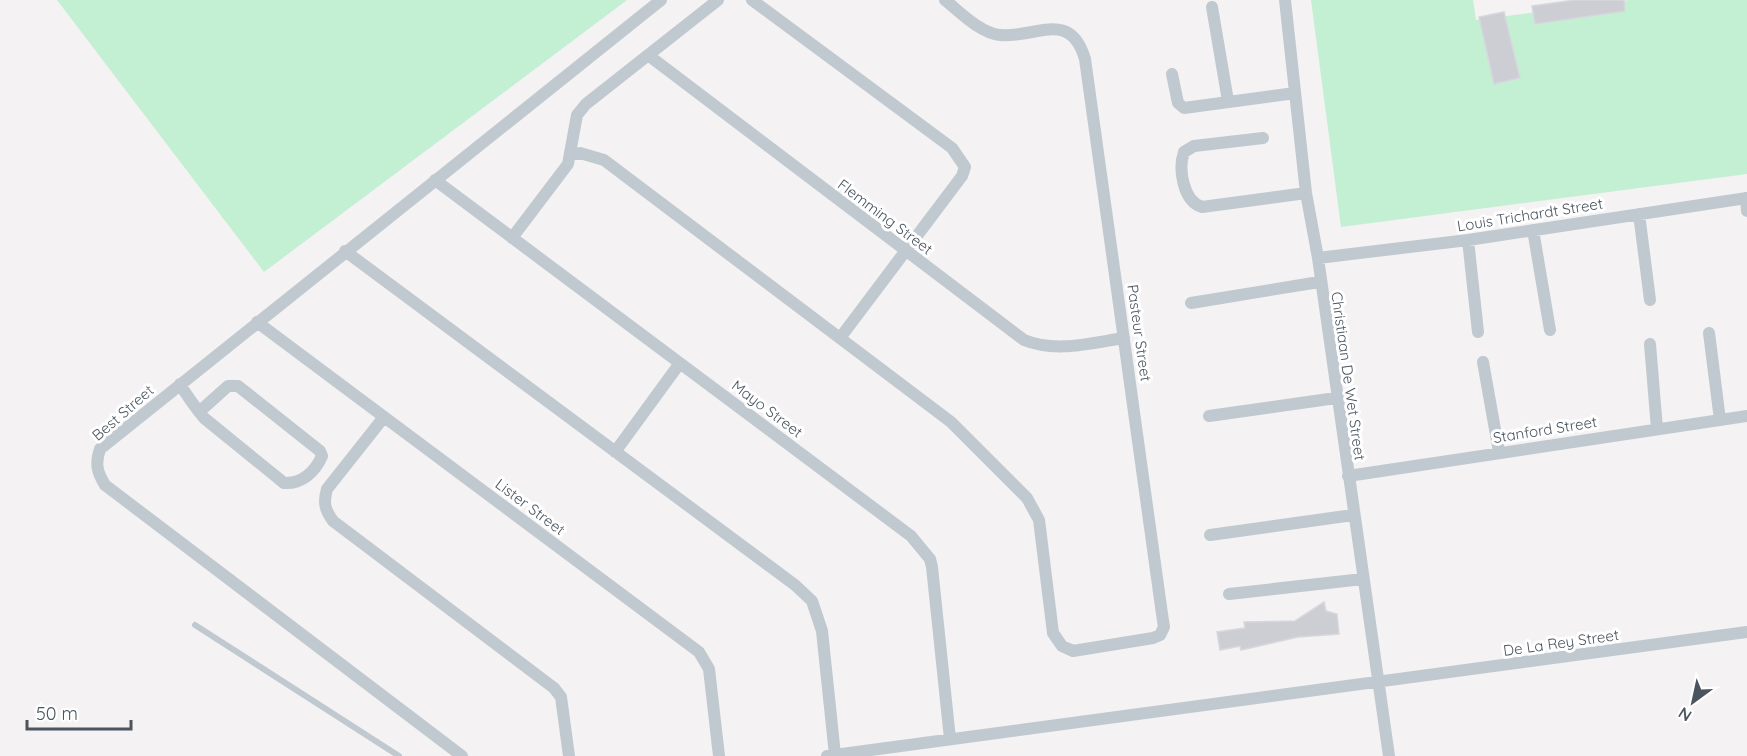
<svg xmlns="http://www.w3.org/2000/svg" width="1747" height="756" font-family="Quicksand,sans-serif">
<rect width="100%" height="100%" fill="#f4f2f2"/>
<!-- green -->
<path fill="#c3efd3" d="M57,0H627L264,272Z
M1311,0H1473L1476,20L1629,0H1747V174L1341,227Z"/>
<!-- building -->
<path fill="#ccced4" stroke="#d6d8dd" stroke-width="1.5" d="M1575,0H1624L1625,11L1535,24L1532,6Z
M1504,12L1520,78L1494,84L1479,17Z
M1324,602L1326,611L1337,614L1339,634L1298,637L1241,650L1240,646L1220,650L1217,632L1245,628L1244,622L1295,621Z"/>
<g fill="none" stroke-linecap="round" stroke-linejoin="round">
<!-- service -->
<path stroke="#c0c9d0" stroke-width="6" d="M195,625L399,756"/>
<!-- minor -->
<path stroke="#c0c9d0" stroke-width="12" d="M752,0L952,148L965,167L962,176L840,338
M1285,0L1306,193L1318,258L1389,756
M1212,7L1228,101
M648,55L1024,340C1056,353 1090,343 1124,338
M1172,74L1178,103L1184,108L1295,93
M1263,138L1194,146L1184,152C1178,169 1183,201 1202,207L1306,193
M571,155L580,153L604,160L951,422L1027,498L1039,520L1053,633L1062,646L1073,651L1153,638L1160,635L1164,627L1162,614L1085,59C1070,9 1037,38 1000,35C980,33 960,12 945,0
M435,180L911,536L930,559L932,567L950,739
M1746,198L1747,211
M1639,214L1650,300
M1533,230L1550,330
M512,238L568,164L577,115L586,104L718,0
M1468,240L1478,332
M345,251L795,585L812,601L822,631L835,755
M1318,258L1468,240L1747,198
M1191,303L1319,282
M257,322L699,652L709,669L719,756
M1709,333L1720,420
M1650,344L1657,429
M1483,362L1499,452
M180,384C187,396 195,407 204,418L284,483C302,484 315,472 322,456L320,451L238,386H228L199,412
M1209,416L1336,398
M384,417L327,489C323,503 325,510 333,521L554,688L561,697L569,756
M615,452L680,363
M1348,476L1747,416
M1210,535L1353,515
M1229,594L1363,579
M462,756L105,485C97,472 95,464 100,449L661,0
M827,756L1747,632"/>
</g>
<g text-anchor="middle" stroke-width="6" stroke-linejoin="round" paint-order="stroke">
<!-- street labels -->
<g font-size="15" fill="#4a555f" stroke="#fff">
<text transform="translate(1530 215) rotate(-9)" y="5">Louis Trichardt Street</text>
<text transform="translate(885 217) rotate(37)" y="5">Flemming Street</text>
<text transform="translate(1139 333) rotate(82)" y="5">Pasteur Street</text>
<text transform="translate(1348 376) rotate(82)" y="5">Christiaan De Wet Street</text>
<text transform="translate(767 409) rotate(37)" y="5">Mayo Street</text>
<text transform="translate(123 413) rotate(-41)" y="5">Best Street</text>
<text transform="translate(1545 430) rotate(-9)" y="5">Stanford Street</text>
<text transform="translate(530 507) rotate(37)" y="5">Lister Street</text>
<text transform="translate(1561 643) rotate(-8)" y="5">De La Rey Street</text>
</g>
</g>
<!-- north arrow -->
<g transform="translate(1693 702) rotate(213)" stroke="#ffffff" stroke-width="4.5" paint-order="stroke">
<path d="M0-4.5L10 22L0 15L-10 22Z" fill="#4a555f"/>
<text y="-9" font-size="16" font-weight="bold" text-anchor="middle" fill="#4a555f">N</text>
</g>
<!-- scale -->
<path d="M27 720v9h104v-9" fill="none" stroke="#4a555f" stroke-width="3"/>
<text x="36" y="720" font-size="18" fill="#4a555f" stroke="#ffffff" stroke-width="4.5" paint-order="stroke">50 m</text>
</svg>
